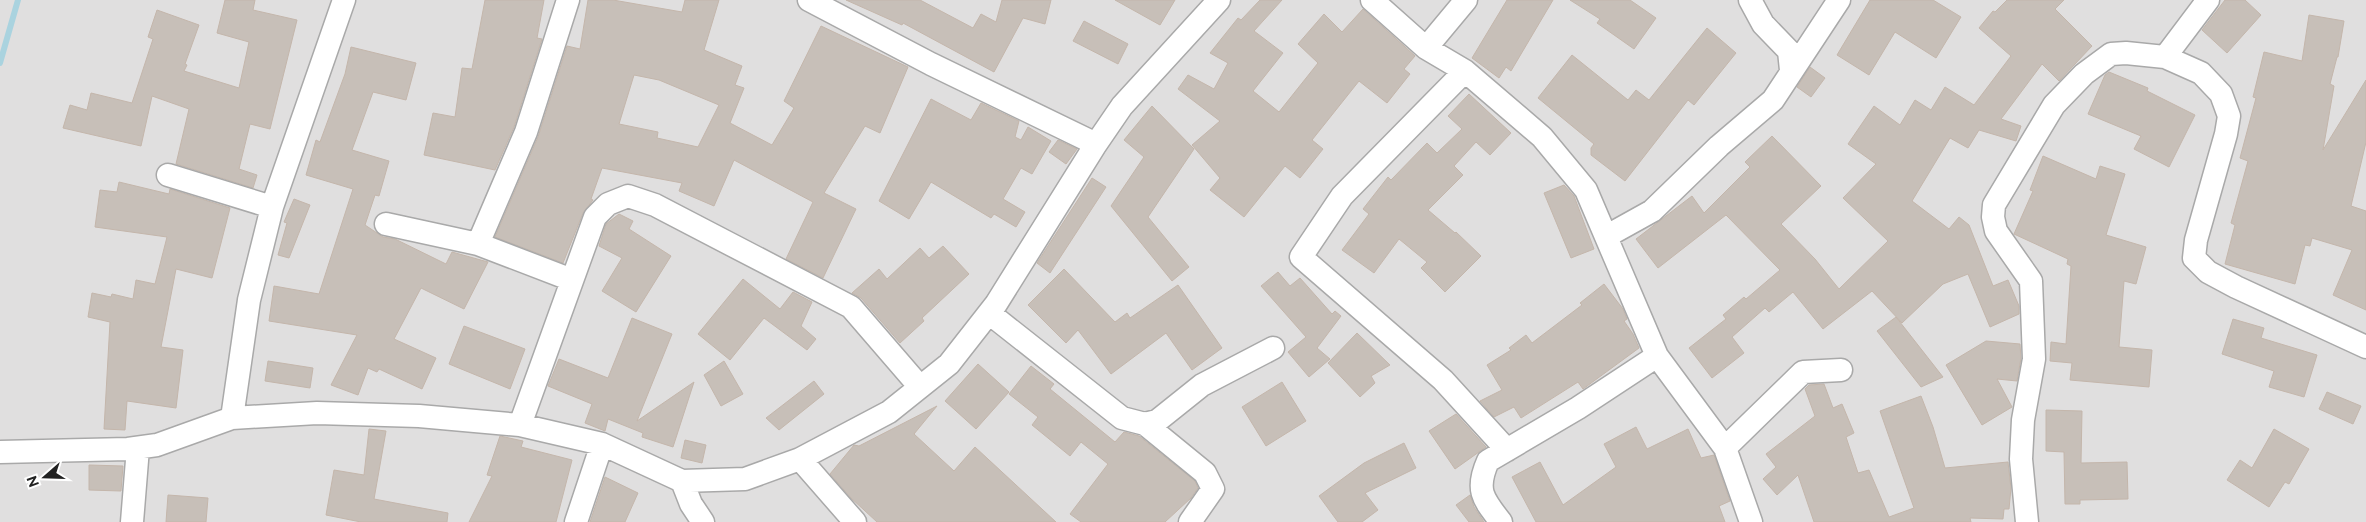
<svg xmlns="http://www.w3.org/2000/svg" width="2366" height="522" font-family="Raleway,sans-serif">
<rect width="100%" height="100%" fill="#f2efe9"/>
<!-- residential -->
<path fill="#e0dfdf" d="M0,0H2366V522H0Z"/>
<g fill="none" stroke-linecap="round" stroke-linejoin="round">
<!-- stream -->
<path stroke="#aad3df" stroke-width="6" d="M0,63L18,0"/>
</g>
<!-- building -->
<path fill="#c7bfb8" stroke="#c4b6ab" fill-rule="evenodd" d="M225,0H255L253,10L297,20L270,129L250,124L239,169L257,175L253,188L176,164L189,109L152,96L141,146L63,128L70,105L87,110L91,93L132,103L153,39L148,37L157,10L199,25L185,64L187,65L184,71L239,88L249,42L217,33Z
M485,0H544L537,38L542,39L514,127L495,170L424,155L433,113L455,117L462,68L472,69Z
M588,0H613L682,12L685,0H719L704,50L742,66L735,85L744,88L730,123L772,145L794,108L784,101L821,26L908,67L880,133L865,126L824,193L856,209L823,278L786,259L813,202L734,160L714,206L679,191L682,183L602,168L591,199L593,200L583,213L563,263L495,237L538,137L567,46L580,49ZM634,75L659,80L719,105L698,147L657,138L658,132L619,124Z
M846,0H920L973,28L981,14L996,22L1002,0H1051L1045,24L1023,18L994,72L903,23L902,25Z
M1115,0H1175L1160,25Z
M1260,0H1282L1254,31L1283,53L1253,91L1279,112L1318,63L1298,44L1324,14L1342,32L1363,9L1415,56L1404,69L1410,74L1387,103L1359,81L1312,140L1323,149L1300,178L1285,166L1244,217L1210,190L1220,178L1192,145L1220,121L1178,89L1188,75L1214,89L1228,63L1210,53L1238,18L1241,20Z
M1507,0H1553L1511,71L1506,67L1499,78L1472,58Z
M1570,0H1630L1656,18L1634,49L1597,23L1600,19Z
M1870,0H1933L1961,17L1936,58L1895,32L1869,75L1837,55Z
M2007,0H2064L2055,9L2092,46L2059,81L2042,64L2001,119L2021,126L2016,141L1979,130L1968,148L1950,138L1912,201L1949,229L1959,217L1969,225L1993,286L2008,280L2019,306V314L1990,327L1968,274L1943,284L1902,323L1872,291L1823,329L1793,292L1769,312L1765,308L1732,337L1744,353L1712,378L1689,348L1726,319L1723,315L1744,297L1746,299L1780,270L1726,215L1658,268L1636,239L1692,196L1704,213L1750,167L1745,162L1772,136L1821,186L1781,224L1815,259L1839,289L1888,241L1843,198L1876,164L1848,144L1874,106L1900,125L1915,100L1931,110L1945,87L1974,105L2011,56L1979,28L1993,11L1995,12Z
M2225,0H2245L2261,15L2227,53L2202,30Z
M2309,15L2344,21L2338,57H2337L2330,84L2334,86L2323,150L2366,80V142L2351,206L2366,211V310L2333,295L2352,250L2312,238L2310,246L2305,245L2295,284L2225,264L2235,225L2231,223L2248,161L2240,158L2256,98L2253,97L2264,52L2302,61Z
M1084,21L1128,44L1118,64L1073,41Z
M1707,28L1736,53L1694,105L1688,100L1625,181L1591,155V148L1594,144L1538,98L1572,55L1628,100L1636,90L1649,100Z
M351,47L416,63L406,100L373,92L352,150L389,161L379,196L375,195L365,225L383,237L395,239L446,264L452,252L488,262L464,309L421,288L394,339L436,358L422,389L379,369L377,372L368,368L358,395L331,385L357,335L269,321L274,286L319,294L353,189L306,175L316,140L320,142L345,74Z
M1810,67L1825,78L1811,97L1797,87Z
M2109,72L2148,88L2147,91L2195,115L2169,167L2134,149L2141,136L2088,114L2105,75Z
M1469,94L1511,133L1490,155L1476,142L1454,166L1463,175L1428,210L1455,233L1456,232L1481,256L1445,292L1421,268L1427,262L1399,239L1374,273L1342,250L1369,214L1363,209L1388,177L1391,180L1427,143L1437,153L1462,129L1448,116Z
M931,99L971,120L981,103L1019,121L1015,137L1021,140L1028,127L1051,141L1032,174L1021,168L1003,199L1025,212L1016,227L994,214L991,218L931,182L909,219L879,201Z
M1152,106L1194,149L1148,217L1189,267L1172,281L1111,206L1144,157L1124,140Z
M1058,140L1077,149L1066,164L1049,152Z
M2043,156L2096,179L2100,166L2125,174L2106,235L2146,247L2136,284L2124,281L2119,347L2152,350L2149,387L2070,380L2072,363L2050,361L2051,342L2066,344L2071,266L2067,264L2068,259L2014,234L2033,191L2030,190Z
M1092,178L1106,187L1050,273L1037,263Z
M119,182L169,194L170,189L230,208L212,278L176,269L161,347L183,350L176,408L127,401L125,430L104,429L110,322L88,317L92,293L111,297L112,294L133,299L136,280L155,284L167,237L95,227L100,190L117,192Z
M1564,185L1574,196L1594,249L1571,258L1544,193Z
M294,199L310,205L289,258L278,255L287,223L284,222Z
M619,214L633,221L629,229L671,256L636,312L602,291L622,258L599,246L606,224Z
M943,246L969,274L922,318L924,321L900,343L861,298L852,293L879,269L887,279L920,248L929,258Z
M1064,269L1115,322L1127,313L1130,318L1178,285L1222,348L1192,370L1166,333L1111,374L1078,330L1066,343L1028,305Z
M1278,272L1290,286L1300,278L1332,314L1335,311L1341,316L1317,348L1330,359L1309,377L1288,352L1306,337L1261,286Z
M743,279L780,309L793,292L812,302L801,326L816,339L807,350L764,318L730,360L698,334Z
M1604,284L1623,309L1627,319L1624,321L1633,334L1639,348L1583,389L1578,382L1521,418L1514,407L1494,417L1480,401L1502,390L1487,365L1511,350L1509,348L1526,335L1532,343L1582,305L1580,303Z
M1896,317L1943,377L1921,387L1877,331Z
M632,318L672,334L637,421L694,382L673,447L642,437L643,433L608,419L605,431L585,423L592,404L548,386L559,359L608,378Z
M2233,319L2264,328L2261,338L2317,355L2304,397L2269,387L2274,371L2222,354Z
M464,326L525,349L510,389L449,364Z
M1357,333L1390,365L1371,376L1375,383L1360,397L1328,363Z
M1986,341L2020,344L2021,358L2017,381L1997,379L2012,407L1982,425L1946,365Z
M268,361L313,368L310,388L265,381Z
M724,361L743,394L721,406L704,375Z
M978,364L1009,392L976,429L945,401Z
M1031,366L1054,384L1050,389L1115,442L1124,432L1139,436L1195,481L1198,488L1191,498L1165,522H1081L1070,514L1108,464L1081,442L1070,456L1032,425L1038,417L1009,394Z
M814,381L824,394L779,430L766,418Z
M1282,382L1306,421L1266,446L1242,407Z
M1824,384L1833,408L1842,404L1854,433L1846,437L1858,473L1869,470L1889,517L1914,508L1880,411L1921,396L1933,427L1945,468L2008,462L2011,488L2009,509H2004L2003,519L1970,518L1971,522H1814L1798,475L1777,495L1763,479L1776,467L1766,454L1815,416L1805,389L1809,385Z
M2327,392L2361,406L2353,424L2319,409Z
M937,406L914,434L954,471L975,447L1056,522H877L851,498L830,474L854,445L859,446Z
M2046,410L2082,411L2081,463L2127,462L2128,499L2080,500V504H2065L2064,452L2046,451Z
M1456,414L1486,447L1455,469L1429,431Z
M1636,427L1647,449L1688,429L1701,458L1714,455L1730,501L1719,506L1725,522H1536L1512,477L1540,462L1563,505L1616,467L1604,444Z
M369,429L386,431L374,499L448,513L447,522H361L326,515L334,470L364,475Z
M2274,429L2309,449L2289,484L2285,482L2269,507L2227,480L2240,460L2252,468Z
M500,436L523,441L521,447L572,460L556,522H469L492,476L487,475Z
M685,440L706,445L702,463L681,458Z
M1404,443L1416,468L1365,493L1378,510L1362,522H1338L1319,496L1364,463Z
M89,465L123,466L121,491L89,490Z
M605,477L638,493L625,522H590Z
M168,495L208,498L206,522H166Z
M1470,495L1474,507L1484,522H1469L1456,505Z"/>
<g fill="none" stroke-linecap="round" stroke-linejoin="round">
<!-- minor casing -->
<g stroke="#a9a9a9" stroke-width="25">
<path id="minor" d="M809,0L931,64L1096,144
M1372,0L1426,48L1465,71L1542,137L1586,190L1657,356L1725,448L1751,522
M1750,0L1763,24L1789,51L1791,70
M1426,48L1466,0
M2165,57L2208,0
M1465,71L1342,196L1301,257L1443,380L1507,450
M168,175L272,207
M386,224L478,244L572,280
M1607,236L1652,211L1719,146L1773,100L1839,0
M478,244L526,132L568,0
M989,313L1122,418L1145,424L1205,473L1213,489L1190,522
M232,418L249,300L272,207L344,0
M1145,424L1157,421L1202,385L1273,348
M520,425L595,217L608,204L628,196L655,205L851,307L920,387
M1725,448L1803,372L1841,370
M0,452L128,449L157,445L232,418L317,413L419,416L520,425L602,444L682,481L745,479L800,459L889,412L949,364L996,304L1096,144L1122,106L1219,0
M800,459L855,522
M682,481L691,504L703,522
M132,522L138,448
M576,522L602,444
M1501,522C1483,499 1475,490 1488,461L1578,408L1657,356
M2027,522L2021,459L2023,420L2034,359L2031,281L1996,231L1993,217L1994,205L2054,105L2084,74L2111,54L2126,53L2165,57L2201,73L2221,94L2229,116L2226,134L2196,240L2194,258L2208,272L2236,287L2366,347"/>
</g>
<!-- minor -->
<use href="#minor" stroke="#fff" stroke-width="22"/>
</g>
<!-- north arrow -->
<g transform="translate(45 477) rotate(250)" stroke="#ffffff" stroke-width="4" paint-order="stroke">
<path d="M0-4L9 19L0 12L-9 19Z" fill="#222222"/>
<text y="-8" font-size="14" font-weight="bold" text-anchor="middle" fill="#222222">N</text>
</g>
</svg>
